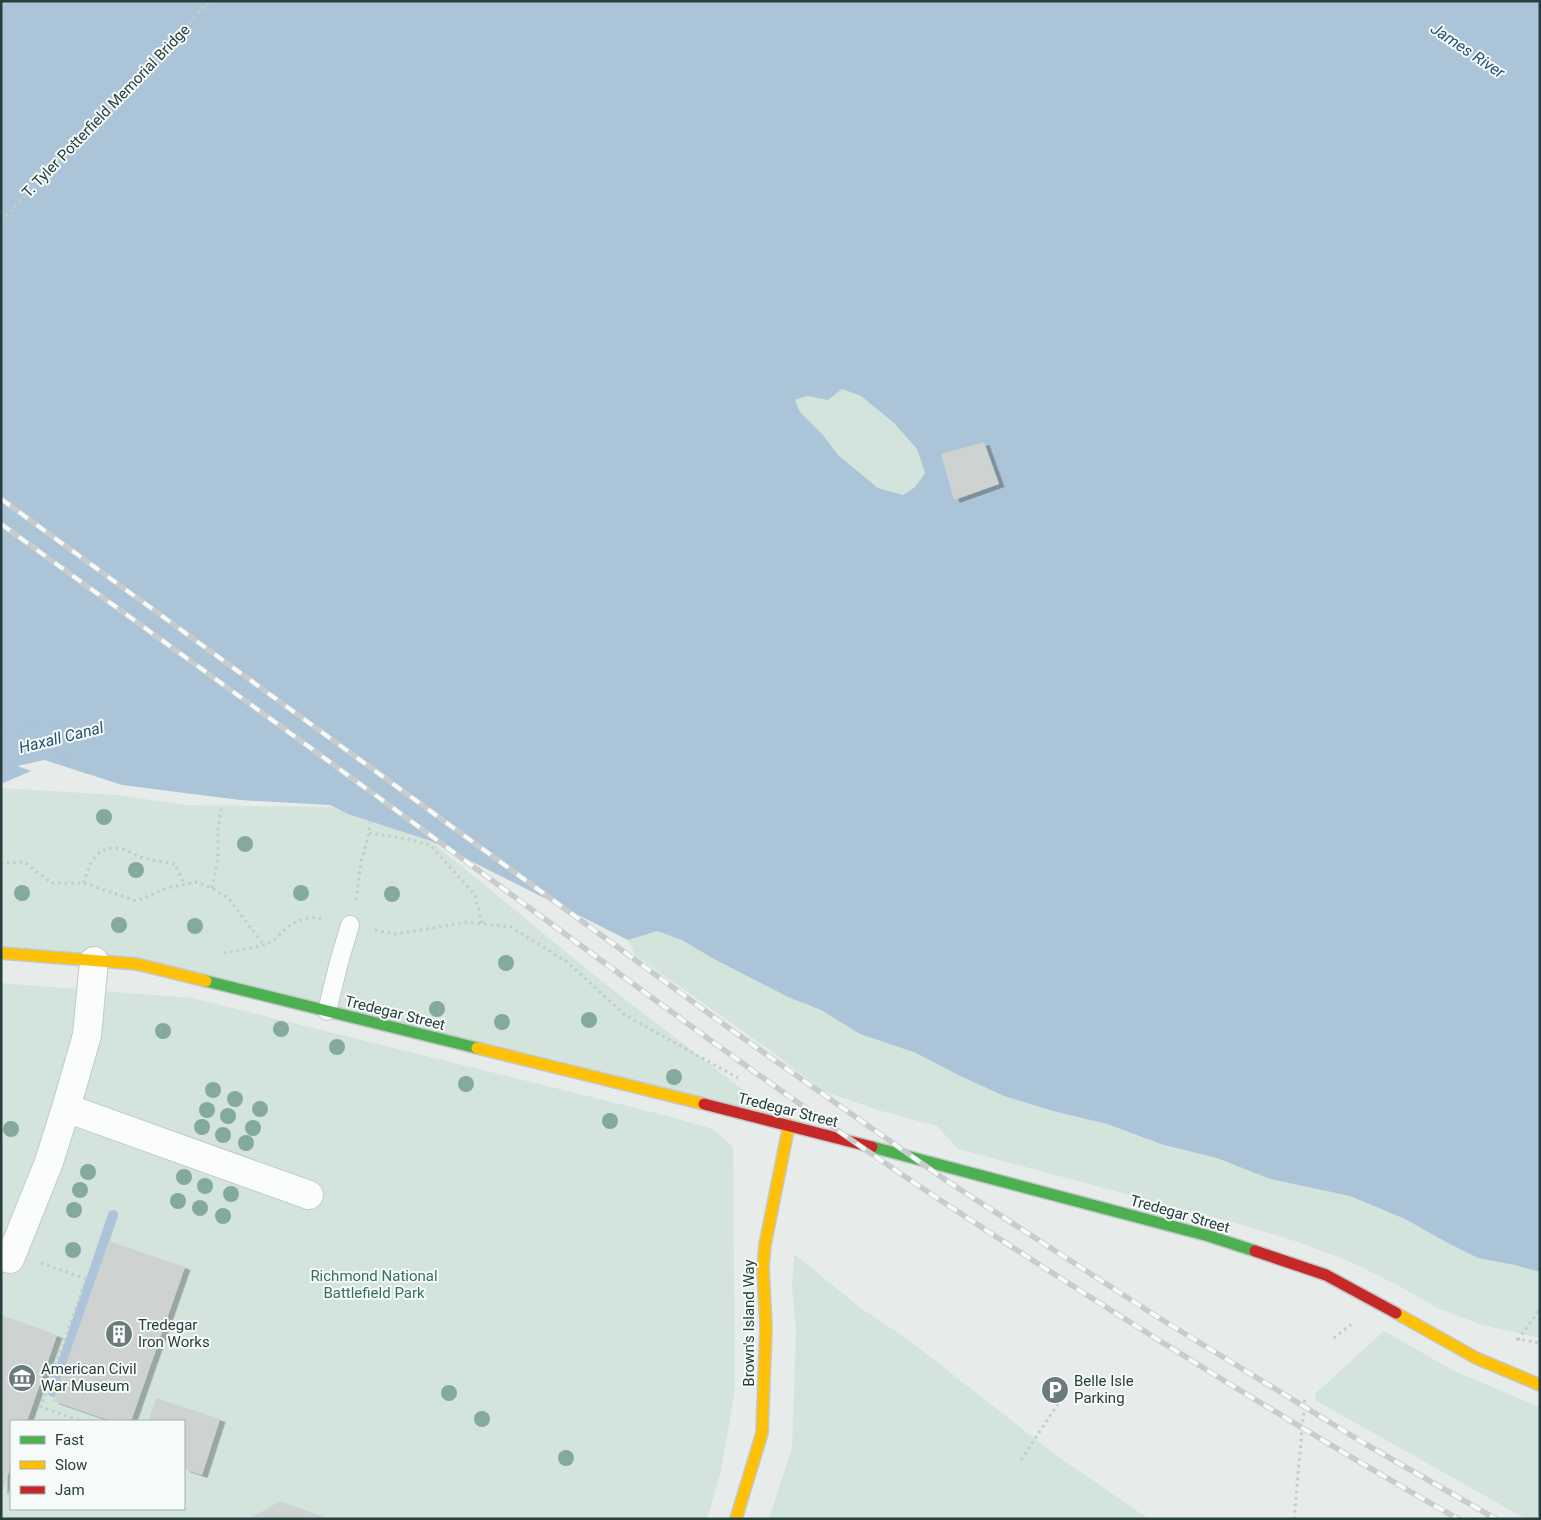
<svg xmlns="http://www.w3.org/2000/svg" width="1541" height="1520" font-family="Roboto,sans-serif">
<defs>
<filter id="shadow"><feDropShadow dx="5.5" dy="3" stdDeviation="0" flood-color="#0004"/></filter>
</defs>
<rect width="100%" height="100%" fill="#e7eceb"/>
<!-- green -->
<path fill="#d2e4dc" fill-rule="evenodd" d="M842,389L861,396L894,423L917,449L925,473L915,487L903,495L878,488L838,455L823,435L800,412L795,400L807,396L828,400Z
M1,788L118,795L184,805L330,807L431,841L604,983L789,1125L138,964L1,953Z
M657,930L682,940L714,959L788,997L821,1010L860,1034L916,1053L960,1076L1004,1096L1053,1111L1107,1124L1163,1146L1217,1158L1270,1179L1350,1196L1405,1219L1446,1242L1540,1272V1338L1482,1325L1437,1308L1399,1286L1351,1262L1298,1242L1246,1226L958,1149L937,1126L881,1111L823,1091L767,1048L635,955L628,940Z
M1,983L192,998L656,1113L713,1129L733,1147L735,1390L721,1471L707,1519H1ZM11,1421H184V1509H11Z
M794,1254L862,1309L910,1341L1053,1453L1149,1519H769L792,1448L796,1329L792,1287Z
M1384,1331L1454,1371L1540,1407V1511L1536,1519H1526L1315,1400L1316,1393Z"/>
<!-- water -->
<path fill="#acc4d7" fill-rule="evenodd" d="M1,1H1540V1272L1515,1265L1478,1258L1446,1242L1405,1219L1350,1196L1270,1179L1217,1158L1163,1145L1107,1124L1053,1111L1004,1096L960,1076L916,1053L860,1034L821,1010L788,997L714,959L682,940L657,931L628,940L431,841L348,814L330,805L240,800L122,785L1,746ZM842,389L861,396L894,423L917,449L925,473L915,487L903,495L878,488L838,455L823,435L800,412L795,400L807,396L828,400Z
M1,760L31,771L1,784Z"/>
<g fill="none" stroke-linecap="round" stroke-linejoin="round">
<!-- stream -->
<path stroke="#acc4d7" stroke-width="10" d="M53,1392L113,1215"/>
<!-- canal -->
<path stroke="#acc4d7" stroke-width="35" d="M1,752L57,739"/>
</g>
<!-- building -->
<path fill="#ced3d2" filter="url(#shadow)" d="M984,442L999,484L954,500L941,454Z
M109,1241L185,1267L131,1421H111L53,1401Z
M1,1315L57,1335L27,1421H11V1465L2,1493Z
M156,1398L220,1419L202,1475L184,1469V1421H148Z
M280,1501L329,1519H249Z"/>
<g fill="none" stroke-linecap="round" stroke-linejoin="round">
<!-- lane casing -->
<g stroke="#c4c9c8" stroke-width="20">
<path id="lane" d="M327,1011L339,962L350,925"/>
</g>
<!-- street casing -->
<g stroke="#c4c9c8" stroke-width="30">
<path id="street" d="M66,1108L309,1195
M1,1256L10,1259L49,1162L66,1108L87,1035L94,961"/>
</g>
<!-- fast casing -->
<g stroke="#c3c9c8" stroke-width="14">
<path id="fast" d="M206,981L477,1048
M872,1147L1209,1236L1255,1251"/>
</g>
<!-- slow casing -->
<g stroke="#c3c9c8" stroke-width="14">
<path id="slow" d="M1,953L137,964L206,981
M477,1048L704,1104
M1396,1313L1476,1358L1540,1385
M736,1519L762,1433L766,1328L763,1267L765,1245L789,1125"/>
</g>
<!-- jam casing -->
<g stroke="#c3c9c8" stroke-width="14">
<path id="jam" d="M704,1104L872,1147
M1255,1251L1326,1275L1396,1313"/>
</g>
<!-- path -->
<path stroke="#c3cbcb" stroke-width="3" stroke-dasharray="2.5 4" stroke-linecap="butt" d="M1,221L210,1
M369,833L408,839L430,845L475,895L482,923
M1,865L3,863L24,862L52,883H84L137,901L167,888L196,882L212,888L228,898L264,945
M84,883C89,864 97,843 122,849C129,851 136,856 144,858C154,861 165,862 175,864L184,884
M212,888L218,859V828L221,809
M356,900L361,862L369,833L370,822
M375,930L396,934L468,922L511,927L567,962L625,1015L738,1078
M224,953C238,950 263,948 274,940C277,938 280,934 282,932C294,920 309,915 325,919
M41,1263L86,1279L41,1407L81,1421
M1334,1338L1350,1325L1353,1324
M1516,1339L1540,1343
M1518,1340L1540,1309
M1021,1460L1061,1399
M1246,1518V1519
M1294,1519L1305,1397"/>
<!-- lane -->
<use href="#lane" stroke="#fbfcfc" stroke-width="18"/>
<!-- street -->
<use href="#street" stroke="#fbfcfc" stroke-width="28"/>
<!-- fast -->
<use href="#fast" stroke="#4caf50" stroke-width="11"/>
<!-- slow -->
<use href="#slow" stroke="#ffc107" stroke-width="11"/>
<!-- jam -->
<use href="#jam" stroke="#c62828" stroke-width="11"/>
<!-- rail casing -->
<g stroke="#c8cccc" stroke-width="5.5">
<path id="rail" d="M1,499L733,1031L947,1181L1156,1316L1367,1445L1496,1519
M1,524C162,640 322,756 482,873C632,983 782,1095 937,1198C1107,1310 1281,1418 1458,1519"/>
</g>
<!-- rail -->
<use href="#rail" stroke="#f6faf9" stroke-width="4" stroke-dasharray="11" stroke-linecap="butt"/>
</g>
<!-- trees -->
<g fill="#84a99d">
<circle cx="104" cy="817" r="8"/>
<circle cx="245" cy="844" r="8"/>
<circle cx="136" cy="870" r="8"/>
<circle cx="22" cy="893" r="8"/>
<circle cx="301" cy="893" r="8"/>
<circle cx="392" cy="894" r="8"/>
<circle cx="119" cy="925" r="8"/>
<circle cx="195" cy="926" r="8"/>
<circle cx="506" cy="963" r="8"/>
<circle cx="437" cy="1009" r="8"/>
<circle cx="589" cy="1020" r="8"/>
<circle cx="502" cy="1022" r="8"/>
<circle cx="281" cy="1029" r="8"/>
<circle cx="163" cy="1031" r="8"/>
<circle cx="337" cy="1047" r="8"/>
<circle cx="674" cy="1077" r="8"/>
<circle cx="466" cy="1084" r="8"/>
<circle cx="213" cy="1090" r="8"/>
<circle cx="235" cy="1099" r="8"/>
<circle cx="260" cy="1109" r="8"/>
<circle cx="207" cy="1110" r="8"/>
<circle cx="228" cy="1116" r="8"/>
<circle cx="610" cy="1121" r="8"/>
<circle cx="202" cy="1127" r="8"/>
<circle cx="253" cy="1128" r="8"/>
<circle cx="11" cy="1129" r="8"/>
<circle cx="223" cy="1135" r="8"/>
<circle cx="246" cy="1143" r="8"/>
<circle cx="88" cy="1172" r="8"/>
<circle cx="184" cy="1177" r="8"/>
<circle cx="205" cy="1186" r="8"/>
<circle cx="80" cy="1190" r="8"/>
<circle cx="231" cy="1194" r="8"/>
<circle cx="178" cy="1201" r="8"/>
<circle cx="200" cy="1208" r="8"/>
<circle cx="74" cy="1210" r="8"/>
<circle cx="223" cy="1216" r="8"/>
<circle cx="73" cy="1250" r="8"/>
<circle cx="449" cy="1393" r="8"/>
<circle cx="482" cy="1419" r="8"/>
<circle cx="566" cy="1458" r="8"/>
</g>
<!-- icons -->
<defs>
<g id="building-disc" transform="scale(1.4375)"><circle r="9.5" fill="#6a7b7b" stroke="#f6faf9"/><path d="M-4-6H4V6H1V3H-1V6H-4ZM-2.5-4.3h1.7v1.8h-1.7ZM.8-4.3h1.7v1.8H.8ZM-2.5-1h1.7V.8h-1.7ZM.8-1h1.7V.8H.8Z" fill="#fff"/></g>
<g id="museum-disc" transform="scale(1.4375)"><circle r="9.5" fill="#6a7b7b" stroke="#f6faf9"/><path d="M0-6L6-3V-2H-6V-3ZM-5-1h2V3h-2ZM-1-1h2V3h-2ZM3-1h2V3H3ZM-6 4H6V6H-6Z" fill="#fff"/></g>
<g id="parking-disc" transform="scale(1.4375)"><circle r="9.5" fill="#6a7b7b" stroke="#f6faf9"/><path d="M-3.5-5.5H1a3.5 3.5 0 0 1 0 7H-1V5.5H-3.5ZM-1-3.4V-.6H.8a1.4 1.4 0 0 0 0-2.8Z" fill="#fff"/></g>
</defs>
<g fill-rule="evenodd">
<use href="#building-disc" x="119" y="1334"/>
<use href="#museum-disc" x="22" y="1378"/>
<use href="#parking-disc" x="1055" y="1390"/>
</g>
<g text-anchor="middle" stroke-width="4" stroke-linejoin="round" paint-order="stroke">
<!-- street labels -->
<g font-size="15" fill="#263e3e" stroke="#f6faf9">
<text transform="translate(106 111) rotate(-46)" y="5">T. Tyler Potterfield Memorial Bridge</text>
<text transform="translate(395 1013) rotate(14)" y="5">Tredegar Street</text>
<text transform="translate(788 1110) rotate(14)" y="5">Tredegar Street</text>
<text transform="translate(1180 1214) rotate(16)" y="5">Tredegar Street</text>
<text transform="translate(749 1323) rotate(-90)" y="5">Brown's Island Way</text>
</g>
<!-- park labels -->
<g font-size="15" fill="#33725e" stroke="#f6faf9">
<text x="374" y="1281">Richmond National<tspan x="374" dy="17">Battlefield Park</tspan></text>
</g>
<!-- poi labels -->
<g font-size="15" fill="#263e3e" stroke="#f6faf9" text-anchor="start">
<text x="138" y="1330">Tredegar<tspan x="138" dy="17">Iron Works</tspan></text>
<text x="41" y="1374">American Civil<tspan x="41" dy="17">War Museum</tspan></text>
<text x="1074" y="1386">Belle Isle<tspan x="1074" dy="17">Parking</tspan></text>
</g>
<!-- water labels -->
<g font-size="16" font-style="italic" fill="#245176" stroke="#f6faf9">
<text transform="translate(1468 50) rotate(34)" y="6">James River</text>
<text transform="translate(61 737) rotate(-14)" y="6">Haxall Canal</text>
</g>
</g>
<!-- border -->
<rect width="1541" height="1520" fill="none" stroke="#263e3e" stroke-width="5"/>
<!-- legend -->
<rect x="10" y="1420" width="175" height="90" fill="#f6faf9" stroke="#a3afae"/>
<rect x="20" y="1436" width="25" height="8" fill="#4caf50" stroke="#a3afae"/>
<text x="55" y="1445" font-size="15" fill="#263e3e">Fast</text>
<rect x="20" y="1461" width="25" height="8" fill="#ffc107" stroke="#a3afae"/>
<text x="55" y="1470" font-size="15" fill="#263e3e">Slow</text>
<rect x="20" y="1486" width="25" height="8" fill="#c62828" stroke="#a3afae"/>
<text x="55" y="1495" font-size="15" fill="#263e3e">Jam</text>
</svg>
